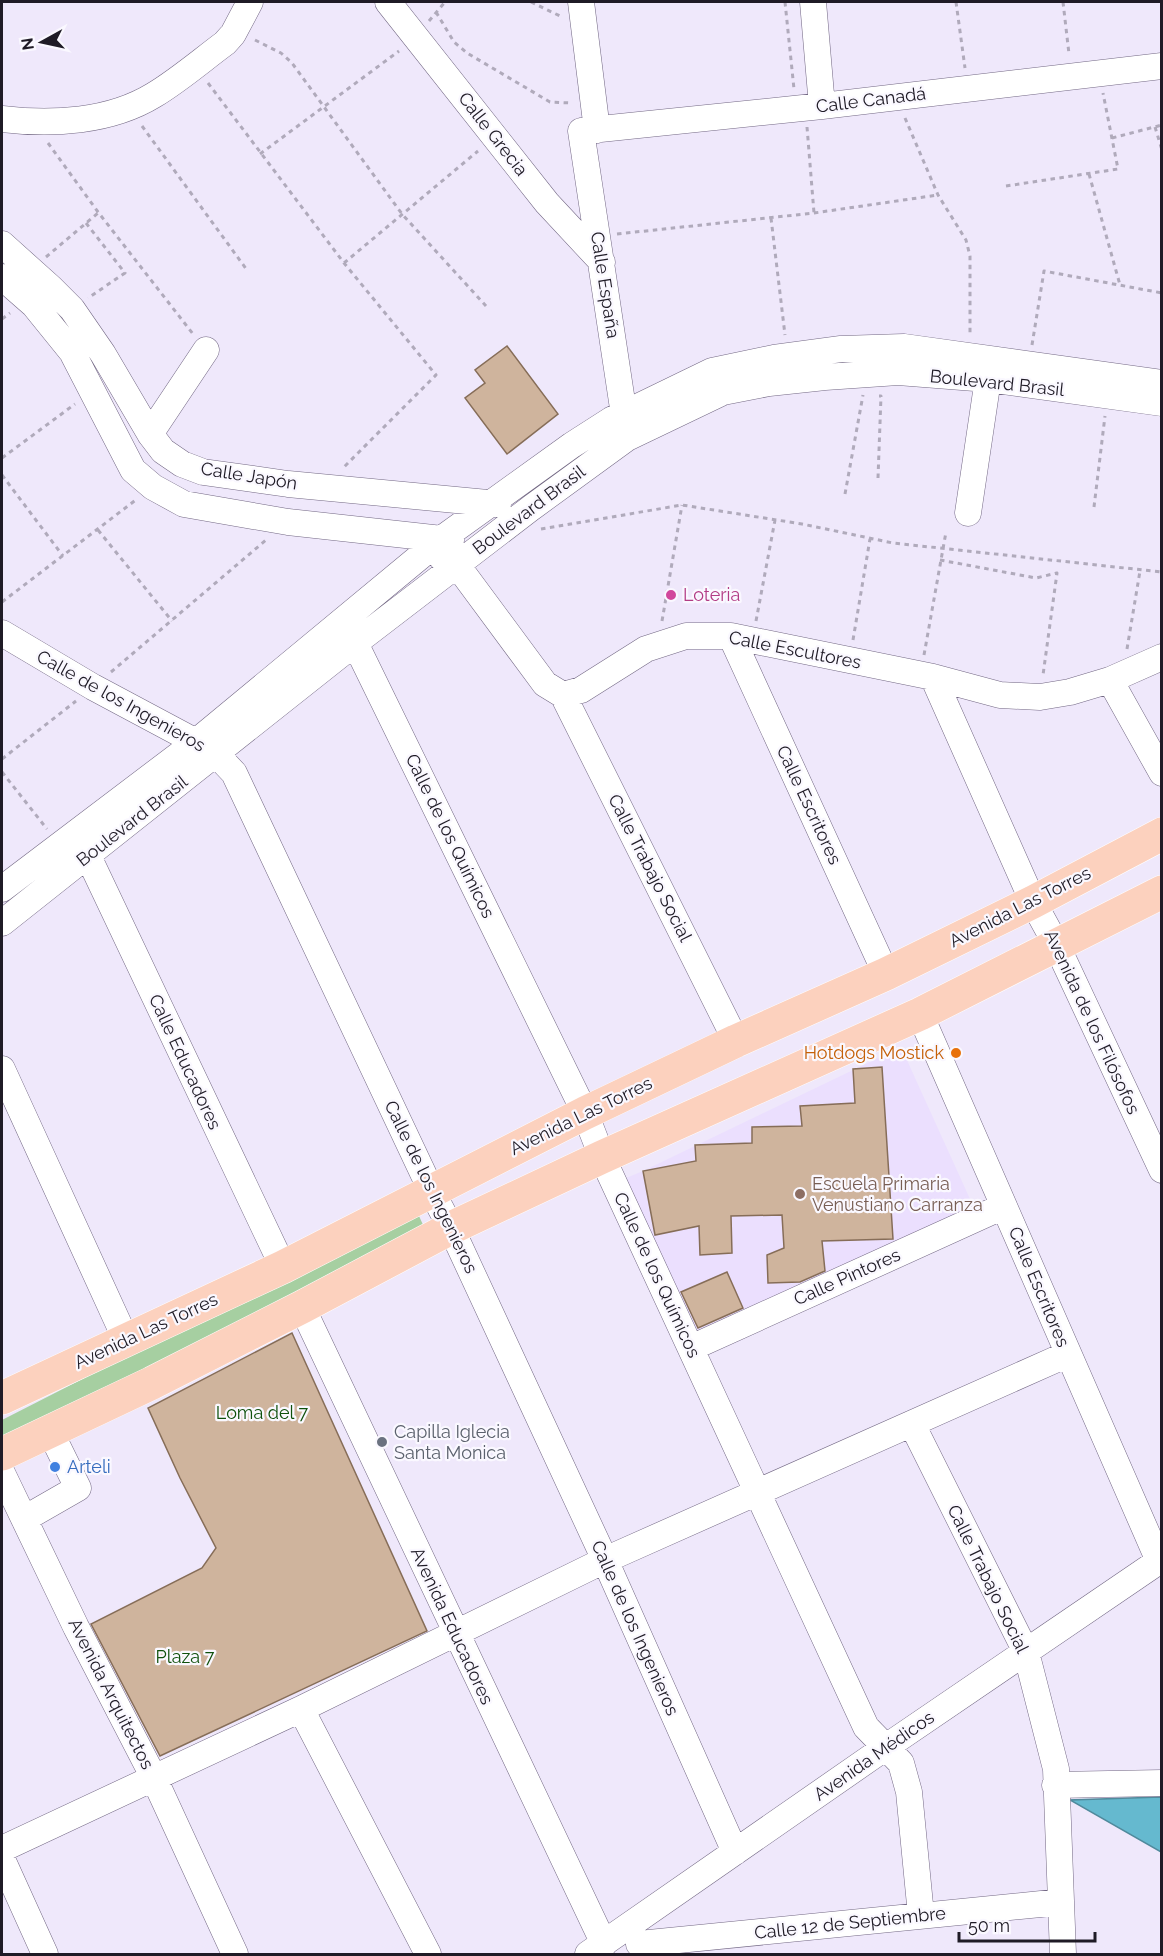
<svg xmlns="http://www.w3.org/2000/svg" width="1163" height="1956" font-family="Raleway,sans-serif">
<rect width="100%" height="100%" fill="#efe8fb"/>
<!-- built -->
<path fill="#ebdffe" d="M901,1047L975,1210L698,1339L626,1178L643,1171Z"/>
<!-- green -->
<path fill="#a6cfa1" d="M416,1209L427,1234L2,1438V1420Z"/>
<!-- water -->
<path fill="#65b9cf" stroke="#508a9c" stroke-width="1.5" d="M1161,1797V1852L1070,1800Z"/>
<!-- building -->
<path fill="#cfb49d" stroke="#866d58" stroke-width="1.5" d="M507,346L558,414L507,454L465,398L485,383L475,370Z
M882,1067L893,1239L822,1241L825,1271L800,1282L768,1283L767,1255L784,1248L782,1215L731,1216L732,1253L700,1255L699,1226L655,1235L643,1171L696,1161L695,1145L752,1143V1127L802,1126L800,1106L855,1103L853,1069Z
M727,1272L743,1308L698,1328L681,1292Z
M292,1333L427,1631L160,1756L91,1624L202,1568L216,1548L180,1478L148,1408Z"/>
<g fill="none" stroke-linecap="round" stroke-linejoin="round">
<!-- minor casing -->
<g stroke="#736884" stroke-width="27">
<path id="minor" d="M388,2L547,203L602,262
M581,2L597,130
M813,2L822,106
M2,119C52,125 110,122 154,95C179,80 202,60 225,43L233,34L250,2
M2,244L51,288L72,309L103,354L150,434L163,451L182,464L203,472L288,484L498,504
M2,277L34,305L72,352L133,470L153,487L184,504L288,522L451,540
M626,428L581,131L822,106L1162,66
M150,434L206,350
M968,513L988,379
M442,558L457,565L545,684L563,695L581,690L646,649L686,636H731L933,677L1000,695L1040,697L1070,692L1110,680L1162,657
M2,633L93,687L196,742L216,754L234,773L431,1190L451,1228L605,1560L735,1852
M731,636L886,974
M355,643L585,1113L602,1157L866,1727L901,1763L909,1792L921,1915
M933,677L1033,902L1057,946L1162,1170
M1110,680L1162,773
M563,695L736,1041
M88,856L283,1267
M2,889L196,742L440,540L572,445L611,420L712,371L774,358L841,349L904,347L1162,383
M2,923L355,643L531,508L627,438L723,392L769,383L825,377L898,372L988,379L1162,403
M920,1014L1159,1561
M2,1069L126,1340
M302,1307L604,1944
M691,1348L1004,1206
M912,1424L1026,1652L1056,1769L1063,1954
M2,1473L76,1627L154,1778L235,1954
M24,1519L78,1488L50,1431
M301,1709L428,1954
M1055,1785L1162,1783
M2,1849L301,1709L605,1560L1068,1354
M2,1859L45,1954
M639,1944L1061,1902
M588,1954L886,1747L1162,1559"/>
</g>
<!-- major casing -->
<g stroke="#fff" stroke-width="34">
<path id="major" d="M2,1398L283,1267L585,1113L736,1041L886,974L1033,902L1162,834
M2,1454L152,1383L302,1307L451,1228L602,1157L920,1014L1162,892"/>
</g>
<!-- path -->
<path stroke="#b0aabb" stroke-width="3" stroke-dasharray="4.5 4.5" stroke-linecap="butt" d="M531,2L560,16
M785,2L794,89
M956,2L965,68
M1063,2L1069,54
M436,12L454,42L467,53L550,102L571,103
M429,21L445,2
M255,40L281,53L292,63L402,214L486,306
M208,83L344,263L436,375L344,467
M905,118L938,195L966,240L970,256V336
M142,126L247,270
M807,127L814,213
M1155,127L1162,150
M1112,138L1162,125
M48,143L98,212L193,334
M260,154L399,51
M1089,174L1120,285
M1006,186L1118,169L1103,93
M771,218L785,335
M86,223L125,273L88,298
M617,234L814,213L938,195
M46,257L98,213
M344,263L478,151
M2,319L10,313
M1032,345L1044,271L1162,293
M2,458L75,404
M2,475L63,556
M878,478L881,396H879
M845,494L863,395
M1094,507L1105,416
M541,529L682,505L802,524L893,543L1162,572
M98,530L172,621
M940,560L1036,578L1057,573L1043,675
M2,602L137,499
M662,621L682,505
M756,621L775,520
M853,640L870,539
M1127,649L1140,571
M924,655L946,532
M111,672L266,540
M2,759L76,701
M2,772L47,829"/>
<!-- minor -->
<use href="#minor" stroke="#fff" stroke-width="26"/>
<!-- major -->
<use href="#major" stroke="#fcd1be" stroke-width="33"/>
</g>
<!-- markers -->
<circle fill="#d1479c" stroke="#faf8ff" stroke-width="2" cx="671" cy="595" r="6"/>
<circle fill="#e8710a" stroke="#faf8ff" stroke-width="2" cx="956" cy="1053" r="6"/>
<circle fill="#8d6e63" stroke="#faf8ff" stroke-width="2" cx="800" cy="1194" r="6"/>
<circle fill="#6b7280" stroke="#faf8ff" stroke-width="2" cx="382" cy="1442" r="6"/>
<circle fill="#3f7fe0" stroke="#faf8ff" stroke-width="2" cx="55" cy="1467" r="6"/>
<g text-anchor="middle" stroke-width="4.5" stroke-linejoin="round" paint-order="stroke">
<!-- street labels -->
<g font-size="18" fill="#1f1b26" stroke="#faf8ff">
<text transform="translate(871 100) rotate(-7)" y="6">Calle Canadá</text>
<text transform="translate(493 134) rotate(52)" y="6">Calle Grecia</text>
<text transform="translate(605 285) rotate(81)" y="6">Calle España</text>
<text transform="translate(997 383) rotate(6)" y="6">Boulevard Brasil</text>
<text transform="translate(249 476) rotate(9)" y="6">Calle Japón</text>
<text transform="translate(529 510) rotate(-37)" y="6">Boulevard Brasil</text>
<text transform="translate(795 650) rotate(11)" y="6">Calle Escultores</text>
<text transform="translate(121 701) rotate(29)" y="6">Calle de los Ingenieros</text>
<text transform="translate(809 805) rotate(65)" y="6">Calle Escritores</text>
<text transform="translate(132 821) rotate(-38)" y="6">Boulevard Brasil</text>
<text transform="translate(450 836) rotate(64)" y="6">Calle de los Químicos</text>
<text transform="translate(650 868) rotate(63)" y="6">Calle Trabajo Social</text>
<text transform="translate(1020 907) rotate(-27)" y="6">Avenida Las Torres</text>
<text transform="translate(1092 1022) rotate(65)" y="6">Avenida de los Filósofos</text>
<text transform="translate(185 1062) rotate(65)" y="6">Calle Educadores</text>
<text transform="translate(581 1116) rotate(-26)" y="6">Avenida Las Torres</text>
<text transform="translate(431 1187) rotate(64)" y="6">Calle de los Ingenieros</text>
<text transform="translate(657 1275) rotate(65)" y="6">Calle de los Químicos</text>
<text transform="translate(847 1277) rotate(-24)" y="6">Calle Pintores</text>
<text transform="translate(1039 1287) rotate(67)" y="6">Calle Escritores</text>
<text transform="translate(146 1331) rotate(-25)" y="6">Avenida Las Torres</text>
<text transform="translate(988 1579) rotate(64)" y="6">Calle Trabajo Social</text>
<text transform="translate(452 1626) rotate(65)" y="6">Avenida Educadores</text>
<text transform="translate(635 1628) rotate(66)" y="6">Calle de los Ingenieros</text>
<text transform="translate(111 1694) rotate(63)" y="6">Avenida Arquitectos</text>
<text transform="translate(874 1756) rotate(-35)" y="6">Avenida Médicos</text>
<text transform="translate(850 1923) rotate(-6)" y="6">Calle 12 de Septiembre</text>
</g>
<!-- hotel labels -->
<g font-size="18" fill="#b23c85" stroke="#faf8ff" text-anchor="start">
<text x="683" y="601">Loteria</text>
</g>
<!-- food labels -->
<g font-size="18" fill="#c56008" stroke="#faf8ff" text-anchor="end">
<text x="944" y="1059">Hotdogs Mostick</text>
</g>
<!-- education labels -->
<g font-size="18" fill="#785e54" stroke="#faf8ff" text-anchor="start">
<text x="812" y="1190">Escuela Primaria<tspan x="812" dy="21">Venustiano Carranza</tspan></text>
</g>
<!-- park labels -->
<g font-size="18" fill="#0e500b" stroke="#faf8ff">
<text x="262" y="1419">Loma del 7</text>
<text x="185" y="1663">Plaza 7</text>
</g>
<!-- worship labels -->
<g font-size="18" fill="#5b616d" stroke="#faf8ff" text-anchor="start">
<text x="394" y="1438">Capilla Iglecia<tspan x="394" dy="21">Santa Monica</tspan></text>
</g>
<!-- shop labels -->
<g font-size="18" fill="#366cbe" stroke="#faf8ff" text-anchor="start">
<text x="67" y="1473">Arteli</text>
</g>
</g>
<!-- border -->
<rect width="1163" height="1956" fill="none" stroke="#1f1b26" stroke-width="6"/>
<!-- north arrow -->
<g transform="translate(42 42) rotate(262)" stroke="#faf8ff" stroke-width="4.5" paint-order="stroke">
<path d="M0-4.5L10 22L0 15L-10 22Z" fill="#1f1b26"/>
<text y="-9" font-size="16" font-weight="bold" text-anchor="middle" fill="#1f1b26">N</text>
</g>
<!-- scale -->
<path d="M959 1932v9h136v-9" fill="none" stroke="#1f1b26" stroke-width="3"/>
<text x="968" y="1932" font-size="18" fill="#1f1b26" stroke="#faf8ff" stroke-width="4.5" paint-order="stroke">50 m</text>
</svg>
